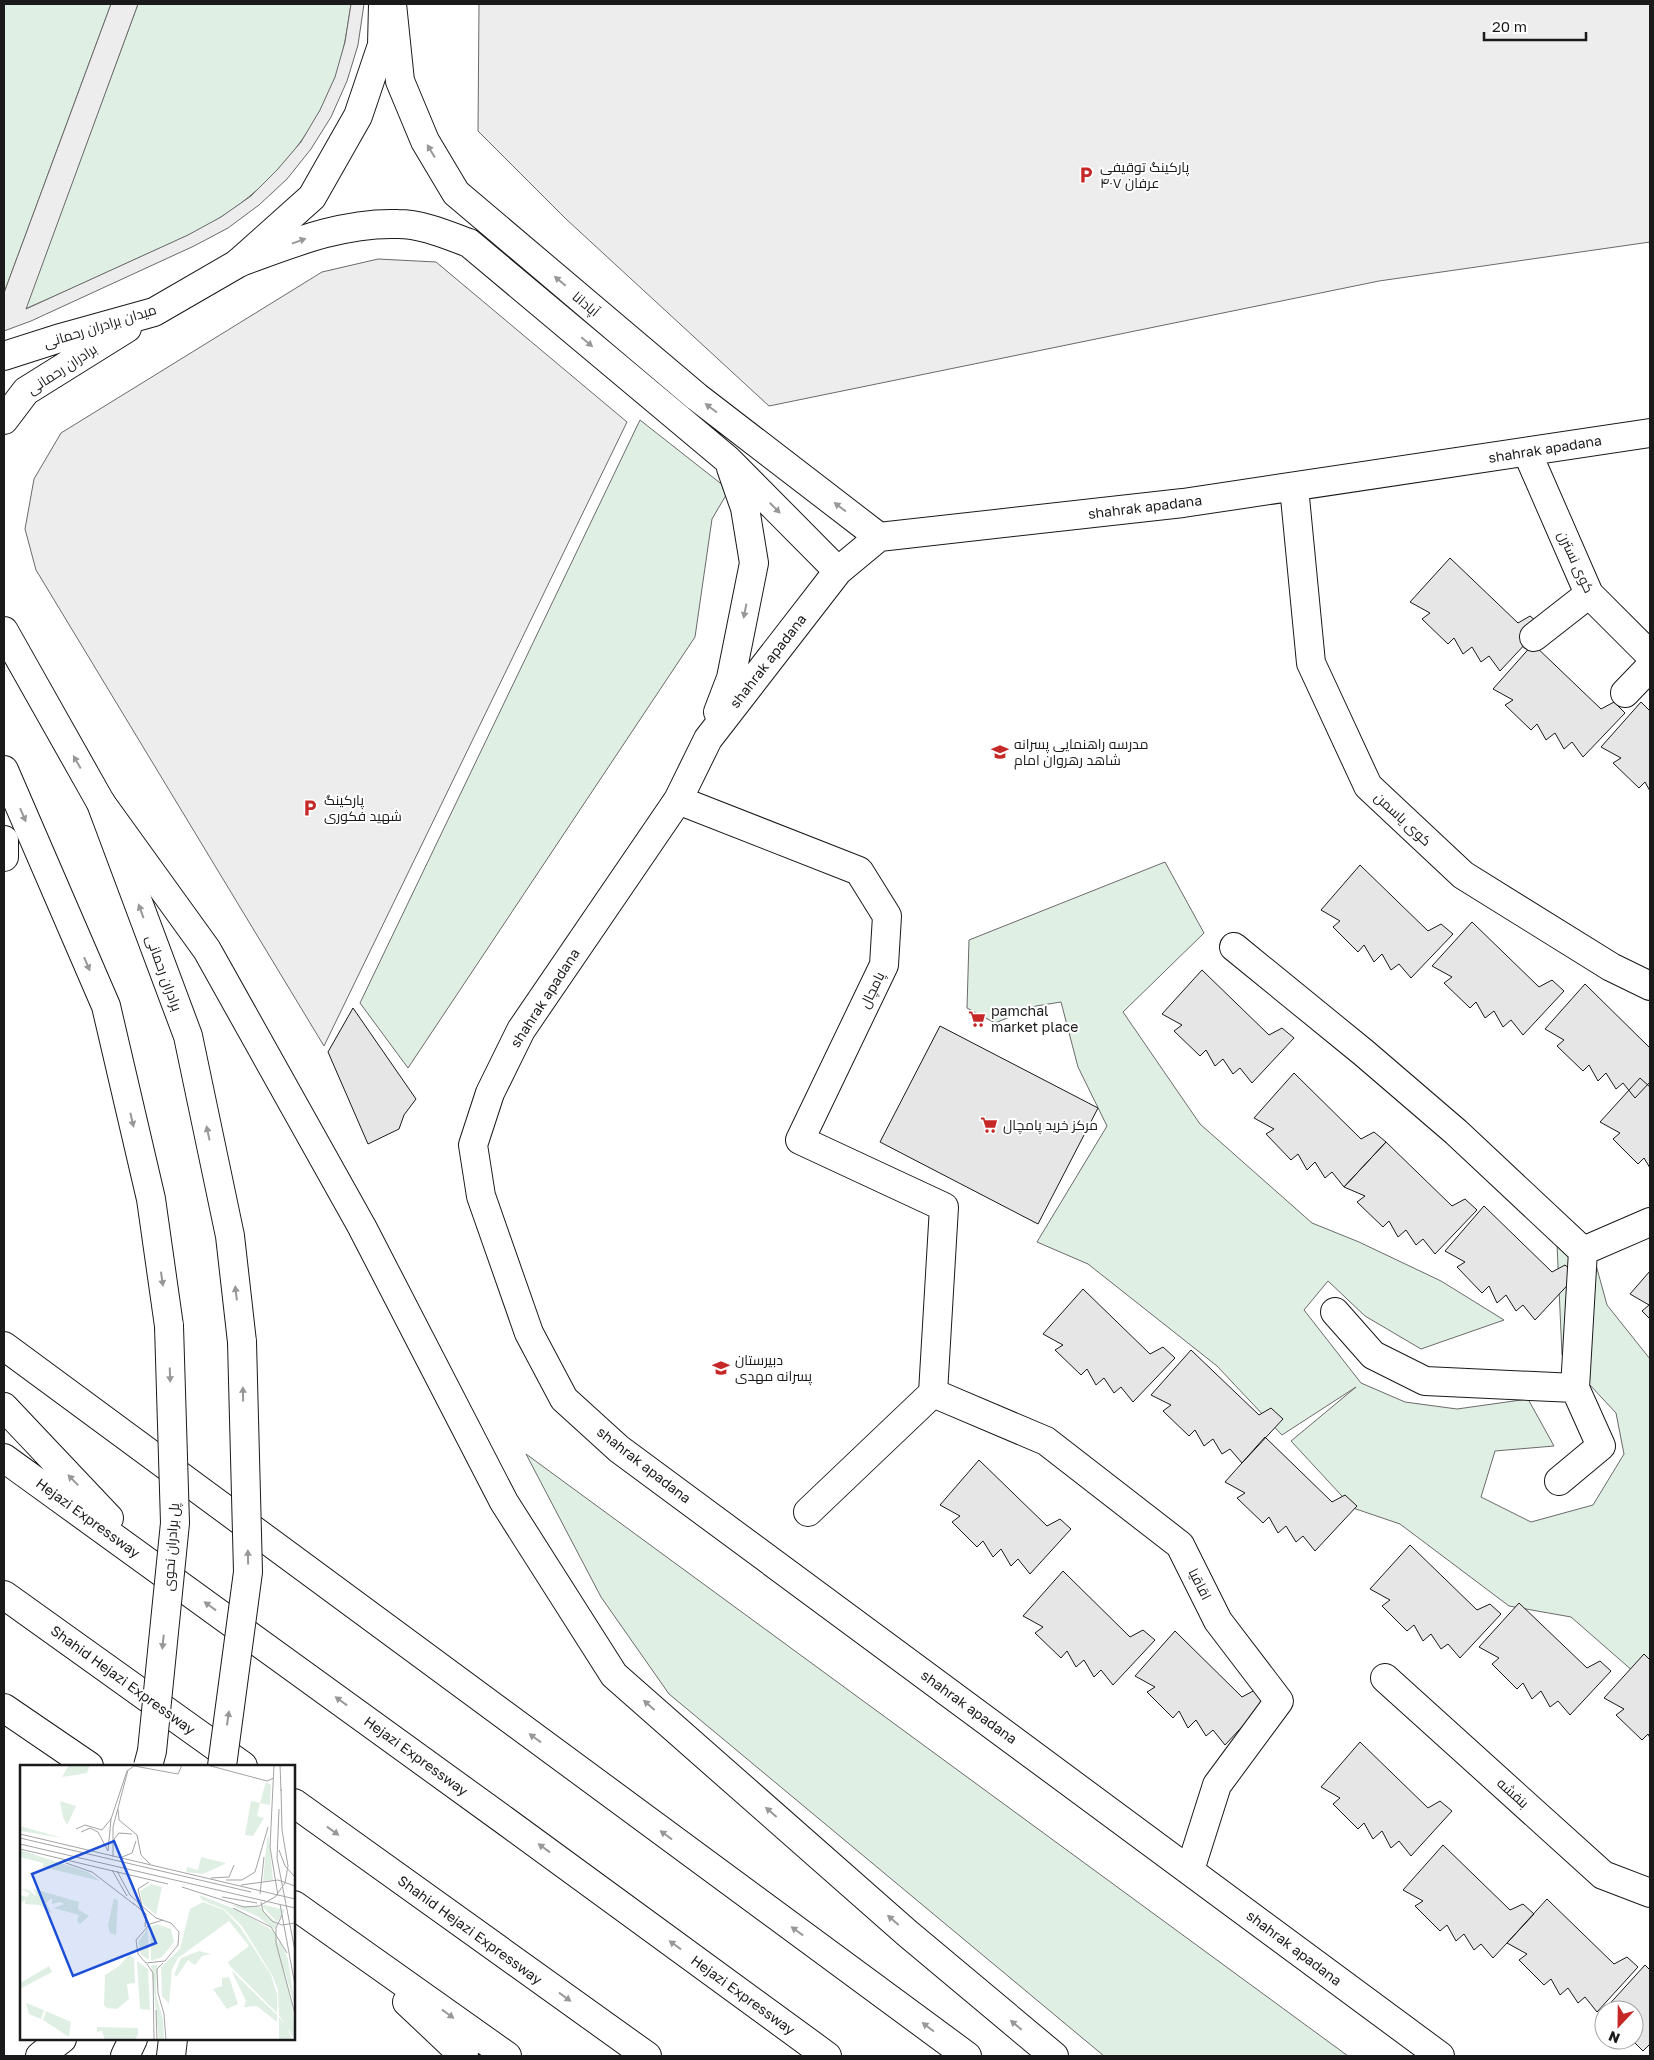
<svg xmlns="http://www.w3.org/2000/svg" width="1654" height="2060" font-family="'Golos Text',Cairo,sans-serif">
<rect width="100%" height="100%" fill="#fff"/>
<!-- green -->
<path fill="#e0efe3" stroke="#6a6a6a" d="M4,4H111L4,293Z
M138,4H351C347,29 344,54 335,78C313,135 273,184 221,217C195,234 164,246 136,259C99,276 62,293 25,309Z
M640,420L729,490L712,519L695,637L408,1068L360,1003Z
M1165,862L1204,933L1123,1012L1200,1124L1312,1223L1359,1242L1441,1281L1504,1320L1421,1349L1365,1316L1328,1281L1304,1310L1361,1383L1405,1402L1457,1409L1528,1399L1554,1446L1495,1451L1481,1497L1531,1522L1593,1505L1624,1454L1616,1413L1562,1355L1557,1244L1590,1243L1607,1305L1650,1359V1686L1571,1617L1509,1606L1400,1524L1353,1508L1291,1441L1356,1387L1282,1435L1217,1366L1088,1264L1037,1242L1107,1126L1078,1067L1061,1002L1036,1006L995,1023L967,1008L969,940Z
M526,1454L1348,2056H1104L669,1694L601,1597Z"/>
<!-- parking -->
<path fill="#ededed" stroke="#6a6a6a" d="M111,4H138L26,309L188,235L221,217L251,196L277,170L301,142L320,110L335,77L345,42L351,4H364L358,45L347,81L331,117L311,149L287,179L259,205L228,228L194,246L31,321L4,331V293Z
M479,4H1650V242L1379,281L769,406L566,219L478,131Z
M378,259L436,262L627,422L324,1046L36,570L25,529L34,479L61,433L322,272Z"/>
<!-- building -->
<path fill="#e6e6e6" stroke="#1a1a1a" d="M1450,558L1518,623L1530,616L1542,626L1500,671L1489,656L1481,662L1472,647L1463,654L1454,638L1448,644L1422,619L1430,613L1410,602Z
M1533,644L1601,709L1614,702L1625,713L1583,757L1572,742L1564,749L1555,733L1546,740L1537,724L1531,730L1505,705L1513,700L1493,689Z
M1641,702L1650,711V791L1645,782L1639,788L1613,763L1621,758L1601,747Z
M1360,865L1428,931L1441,924L1453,934L1411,978L1399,964L1391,970L1382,954L1374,962L1364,945L1358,952L1333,927L1340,921L1321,910Z
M1472,922L1539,987L1552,980L1564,991L1523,1035L1511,1020L1503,1027L1494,1011L1485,1018L1476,1002L1470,1008L1444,983L1452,977L1432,966Z
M1202,970L1269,1035L1282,1028L1294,1038L1252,1083L1240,1068L1233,1074L1223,1059L1215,1066L1206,1050L1200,1056L1174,1031L1182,1025L1162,1014Z
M1585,984L1650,1048V1082L1635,1098L1623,1083L1616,1089L1606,1073L1598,1081L1589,1065L1583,1071L1557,1046L1564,1040L1545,1029Z
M353,1008L416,1099L404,1115L399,1129L368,1144L328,1052Z
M940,1026L1098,1108L1038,1224L880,1142Z
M1294,1073L1361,1139L1374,1132L1386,1142L1344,1187L1332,1172L1325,1178L1315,1162L1307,1170L1298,1154L1291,1160L1266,1134L1274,1129L1254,1118Z
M1640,1078L1650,1087V1168L1644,1158L1638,1164L1613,1139L1620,1133L1600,1122Z
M1386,1142L1452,1206L1465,1199L1477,1210L1435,1254L1423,1239L1416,1245L1406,1230L1398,1237L1389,1221L1383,1227L1357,1202L1365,1196L1344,1187Z
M1484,1206L1552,1272L1565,1265L1577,1275L1535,1320L1523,1305L1516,1311L1506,1295L1497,1303L1489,1286L1482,1293L1457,1267L1465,1262L1445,1251Z
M1650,1271V1319L1642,1311L1649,1305L1630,1294Z
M1083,1289L1150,1354L1163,1347L1175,1358L1133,1402L1121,1387L1114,1393L1104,1378L1096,1385L1087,1369L1081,1375L1055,1350L1063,1345L1043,1334Z
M1191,1350L1259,1415L1271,1408L1283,1419L1242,1463L1230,1449L1222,1454L1213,1439L1204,1446L1195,1430L1189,1436L1163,1411L1171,1405L1151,1395Z
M1265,1437L1332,1502L1345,1495L1357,1506L1315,1551L1303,1536L1296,1542L1286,1526L1278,1533L1269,1517L1263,1523L1237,1498L1245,1493L1225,1482Z
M979,1460L1047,1526L1060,1519L1071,1529L1030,1574L1018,1559L1011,1566L1001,1549L993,1557L983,1541L977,1547L952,1522L960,1516L940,1505Z
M1410,1545L1477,1610L1490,1604L1501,1614L1460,1658L1448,1644L1441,1649L1431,1634L1423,1641L1414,1625L1407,1631L1382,1606L1390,1600L1370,1589Z
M1063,1571L1130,1637L1143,1630L1155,1640L1113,1685L1101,1670L1094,1677L1084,1660L1076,1667L1067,1651L1061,1658L1035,1633L1043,1627L1023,1616Z
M1519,1603L1587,1668L1600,1661L1611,1671L1570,1715L1558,1701L1550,1707L1541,1691L1532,1699L1523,1683L1517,1689L1492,1664L1499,1658L1479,1647Z
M1175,1631L1242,1697L1255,1690L1267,1700L1225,1745L1213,1730L1206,1736L1196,1720L1188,1728L1179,1711L1173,1718L1147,1692L1155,1687L1135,1676Z
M1644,1654L1650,1660V1738L1648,1734L1642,1740L1616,1715L1624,1709L1604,1698Z
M1360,1742L1428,1808L1440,1801L1452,1811L1411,1856L1399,1841L1391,1848L1382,1831L1373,1839L1364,1823L1358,1829L1333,1804L1340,1798L1321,1787Z
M1443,1845L1510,1910L1523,1904L1534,1914L1493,1958L1481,1944L1474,1950L1464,1934L1456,1941L1447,1925L1440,1931L1415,1906L1423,1901L1403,1890Z
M1547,1899L1614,1964L1627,1957L1638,1967L1597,2012L1585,1997L1578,2003L1568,1988L1560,1995L1551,1979L1544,1985L1519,1960L1527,1954L1507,1943Z
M1645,1965L1650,1970V2046L1649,2045L1643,2051L1632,2040H1634V2010L1605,2009Z"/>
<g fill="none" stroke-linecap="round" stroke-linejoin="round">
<!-- minor casing -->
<g stroke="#1a1a1a" stroke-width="30">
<path id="minor" d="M392,4L400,81L425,141L456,193L697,397L879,537
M238,263C290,244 342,222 398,224C422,224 447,235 469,243L728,460L838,571
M1527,452L1589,594L1650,655
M1294,487L1311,663L1368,786L1463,875L1611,967L1650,986
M1534,637L1589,594
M1625,693L1650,667
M718,712L731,678L754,563L745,508L731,468
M678,800L859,871L887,916L884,965L800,1140L944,1207L933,1393L808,1512
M1234,947L1364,1053L1456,1132L1583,1251L1575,1388
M1583,1251L1650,1222
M1335,1312L1373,1355L1425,1381L1575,1388L1601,1446L1559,1481
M933,1393L1046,1441L1180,1545L1218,1621L1279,1701L1217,1785L1190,1870
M1385,1678L1603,1875L1650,1893
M1440,2056L619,1449L564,1399L529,1333L481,1196L473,1145L490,1093L521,1030L678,800L708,739L838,571L879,537L1183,503L1650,433"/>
</g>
<!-- secondary casing -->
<g stroke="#1a1a1a" stroke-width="30">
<path id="secondary" d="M4,356L57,339L154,312L237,264L312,197L358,116L382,45L383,4
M4,420L26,391L127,328
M4,631L101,803L188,1036L230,1236L242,1342
M4,770L106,1006L151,1199L169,1326
M125,2056L133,2039"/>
</g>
<!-- trunk casing -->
<g stroke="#1a1a1a" stroke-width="30">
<path id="trunk" d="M101,803L207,950L362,1227L504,1502L614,1675L907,1933L1054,2056
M4,840V857
M4,1346L967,2056
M4,1407L109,1518
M4,1458L504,1820L827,2056
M4,1595L243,1766
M4,1708L89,1766
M294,1803L647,2056
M294,1905L507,2056
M407,2002L464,2056
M40,2056L62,2039
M171,2056L173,2039"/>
</g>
<!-- minor -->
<use href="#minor" stroke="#fff" stroke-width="28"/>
<!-- secondary -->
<use href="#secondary" stroke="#fff" stroke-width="28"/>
<!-- trunk -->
<use href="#trunk" stroke="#fff" stroke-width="28"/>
<!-- secondary-bridge casing -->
<g stroke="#1a1a1a" stroke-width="30" stroke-linecap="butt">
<path id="secondary-bridge" d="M148,1766L152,1751L175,1523L169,1326
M222,1766L248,1572L242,1342"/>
</g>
<!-- secondary-bridge -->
<use href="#secondary-bridge" stroke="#fff" stroke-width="28"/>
</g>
<!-- one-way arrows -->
<defs><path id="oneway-solid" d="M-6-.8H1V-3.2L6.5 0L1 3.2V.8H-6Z" transform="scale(1.25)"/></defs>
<g fill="#989898">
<use href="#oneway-solid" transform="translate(431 151) rotate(-121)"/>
<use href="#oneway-solid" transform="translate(299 241) rotate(-20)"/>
<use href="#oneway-solid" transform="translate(560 281) rotate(-140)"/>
<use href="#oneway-solid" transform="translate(587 342) rotate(40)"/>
<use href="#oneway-solid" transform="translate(711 408) rotate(-143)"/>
<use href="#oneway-solid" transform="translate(840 507) rotate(-143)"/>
<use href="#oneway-solid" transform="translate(775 508) rotate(45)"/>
<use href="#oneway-solid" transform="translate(745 611) rotate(101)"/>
<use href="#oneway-solid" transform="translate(77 762) rotate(-120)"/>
<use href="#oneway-solid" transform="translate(23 815) rotate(67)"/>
<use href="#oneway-solid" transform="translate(141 911) rotate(-110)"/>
<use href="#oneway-solid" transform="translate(87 964) rotate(67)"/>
<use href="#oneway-solid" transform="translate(132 1120) rotate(77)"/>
<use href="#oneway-solid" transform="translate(208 1133) rotate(-102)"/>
<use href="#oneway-solid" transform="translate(162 1279) rotate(82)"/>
<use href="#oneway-solid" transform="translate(236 1293) rotate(-97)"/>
<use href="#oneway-solid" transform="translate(170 1375) rotate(88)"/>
<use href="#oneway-solid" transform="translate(243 1394) rotate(-91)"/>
<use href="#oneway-solid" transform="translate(73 1480) rotate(-134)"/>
<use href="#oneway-solid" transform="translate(248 1557) rotate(-91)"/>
<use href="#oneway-solid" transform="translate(210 1606) rotate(-144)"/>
<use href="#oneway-solid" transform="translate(163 1642) rotate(96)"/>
<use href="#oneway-solid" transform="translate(341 1701) rotate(-144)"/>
<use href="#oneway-solid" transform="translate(649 1705) rotate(-139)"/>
<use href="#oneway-solid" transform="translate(228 1718) rotate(-82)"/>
<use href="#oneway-solid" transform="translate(535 1738) rotate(-144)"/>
<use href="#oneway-solid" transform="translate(771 1812) rotate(-139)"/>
<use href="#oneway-solid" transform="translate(333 1831) rotate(36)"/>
<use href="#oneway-solid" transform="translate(666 1835) rotate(-144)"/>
<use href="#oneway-solid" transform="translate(544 1848) rotate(-144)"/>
<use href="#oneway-solid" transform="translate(893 1920) rotate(-139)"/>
<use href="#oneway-solid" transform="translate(797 1931) rotate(-144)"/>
<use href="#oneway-solid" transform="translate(675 1945) rotate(-144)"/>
<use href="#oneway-solid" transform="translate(565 1997) rotate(36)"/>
<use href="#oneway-solid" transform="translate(448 2014) rotate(36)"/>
<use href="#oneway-solid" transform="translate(1016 2025) rotate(-140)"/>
<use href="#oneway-solid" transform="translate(928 2027) rotate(-143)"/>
</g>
<!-- icons -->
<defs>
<g id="parking-bare" transform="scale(1.35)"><path d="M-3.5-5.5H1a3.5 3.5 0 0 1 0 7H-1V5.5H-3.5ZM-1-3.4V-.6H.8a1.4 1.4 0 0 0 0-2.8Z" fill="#c62828" stroke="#fff" stroke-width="2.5" paint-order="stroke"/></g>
<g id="school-bare" transform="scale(1.35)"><path d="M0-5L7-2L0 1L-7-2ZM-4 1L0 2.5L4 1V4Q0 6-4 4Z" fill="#c62828" stroke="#fff" stroke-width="2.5" paint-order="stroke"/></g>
<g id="supermarket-bare" transform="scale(1.35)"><path d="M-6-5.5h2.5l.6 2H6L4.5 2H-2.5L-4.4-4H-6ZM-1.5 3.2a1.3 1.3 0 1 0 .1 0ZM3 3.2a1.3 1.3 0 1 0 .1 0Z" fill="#c62828" stroke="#fff" stroke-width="2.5" paint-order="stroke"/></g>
</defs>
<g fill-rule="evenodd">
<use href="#parking-bare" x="1086" y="175"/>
<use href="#school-bare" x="1000" y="752"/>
<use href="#parking-bare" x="310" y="808"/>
<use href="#supermarket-bare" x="977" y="1019"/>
<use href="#supermarket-bare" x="989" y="1125"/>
<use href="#school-bare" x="721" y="1368"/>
</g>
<g text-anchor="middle" stroke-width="4" stroke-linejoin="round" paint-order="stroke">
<!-- poi labels -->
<g font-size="14" fill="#1a1a1a" stroke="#fff" text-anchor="start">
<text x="1100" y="172">پارکینگ توقیفی<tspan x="1100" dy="16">عرفان ۴۰۷</tspan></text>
<text x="1014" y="749">مدرسه راهنمایی پسرانه<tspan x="1014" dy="16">شاهد رهروان امام</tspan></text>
<text x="324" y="805">پارکینگ<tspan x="324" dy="16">شهید فکوری</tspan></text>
<text x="991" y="1016">pamchal<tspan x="991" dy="16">market place</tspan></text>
<text x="1003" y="1130">مرکز خرید پامچال</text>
<text x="735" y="1365">دبیرستان<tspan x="735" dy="16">پسرانه مهدی</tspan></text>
</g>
<!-- street labels -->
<g font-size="14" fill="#1a1a1a" stroke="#fff">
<text transform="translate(586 304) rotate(40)" y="5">آپادانا</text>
<text transform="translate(100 326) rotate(-17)" y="5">میدان برادران رحمانی</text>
<text transform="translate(62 369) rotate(-33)" y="5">برادران رحمانی</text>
<text transform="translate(1545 449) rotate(-9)" y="5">shahrak apadana</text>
<text transform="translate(1145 507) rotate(-7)" y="5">shahrak apadana</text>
<text transform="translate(1576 562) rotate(65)" y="5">کوی نسترن</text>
<text transform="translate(768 661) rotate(-52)" y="5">shahrak apadana</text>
<text transform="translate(1403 819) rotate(43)" y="5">کوی یاسمن</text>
<text transform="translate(164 973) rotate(70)" y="5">برادران رحمانی</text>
<text transform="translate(872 990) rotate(-64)" y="5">پامچال</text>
<text transform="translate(545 998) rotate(-57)" y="5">shahrak apadana</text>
<text transform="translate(644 1465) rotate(38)" y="5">shahrak apadana</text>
<text transform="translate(88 1518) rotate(36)" y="5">Hejazi Expressway</text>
<text transform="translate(171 1547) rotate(-86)" y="5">پل برادران نحوی</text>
<text transform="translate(1200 1584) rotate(63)" y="5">اقاقیا</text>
<text transform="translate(123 1680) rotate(36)" y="5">Shahid Hejazi Expressway</text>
<text transform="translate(969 1707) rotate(36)" y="5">shahrak apadana</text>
<text transform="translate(416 1756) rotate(36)" y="5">Hejazi Expressway</text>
<text transform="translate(1513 1793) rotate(42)" y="5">بنفشه</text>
<text transform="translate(470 1930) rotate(36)" y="5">Shahid Hejazi Expressway</text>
<text transform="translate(1294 1948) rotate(37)" y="5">shahrak apadana</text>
<text transform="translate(743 1995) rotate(36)" y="5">Hejazi Expressway</text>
</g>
</g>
<!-- overview -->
<g transform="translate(20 1765)">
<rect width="275" height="275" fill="#fff"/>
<path d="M49,0H70L67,8L42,12ZM246,17L251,20L250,40L240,38L237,51L244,53L233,71L225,70L231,36L240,38ZM40,36L56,41L47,60L43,52ZM0,61L43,73L0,66ZM248,67L253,115L243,116L246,85ZM0,85L68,107L80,116L23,102V98L0,92ZM181,92L205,98V99L183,109L166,107L167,102L178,105ZM131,119L142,122L136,150L123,139L120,126ZM0,124L9,125L16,131L14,124L59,137L58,144L69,151L60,159L57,156L59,150L34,143L44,139L40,137L32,139V133L26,138L32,148L19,140L5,139V135L0,138V130L7,132L10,128ZM179,130L220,146L255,167L272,237L275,275L259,250L258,225L253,212L222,161L204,144L182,135ZM94,133L98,136L96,170L90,168L88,160ZM194,133L212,140L240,142L257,159L255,165L237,151ZM183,137L204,145L220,162L251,210L257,229V248L209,200L208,197L229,181L209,156L158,193L152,204L149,239L142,231L141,202L160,184L170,144ZM245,140L265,145L257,157L242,141ZM137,159L151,164L154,177L142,192L131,196L130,162ZM128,163L129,195L121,190L118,177ZM259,173L268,194L275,242L258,182ZM179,186L191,189L182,191L175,200L168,195L157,211L154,210L161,193ZM109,190L114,193L115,218L107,219L109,234L97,244L87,243L84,240L85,210L99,201ZM117,196L128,204L130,245L120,244ZM131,200H137L136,230L143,254L144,275H139ZM29,201L32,207L0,224V218ZM211,205L257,250V257L237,241L224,242L226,236ZM209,212L218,239L207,244L193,224L202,221V213ZM6,238L24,245L21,254L9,249ZM26,246L51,257L49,272L23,255ZM259,252L267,262L272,275H259ZM77,262L118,263V269L115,275H85L82,266L77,267Z" fill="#e0efe3"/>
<path fill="none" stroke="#a3a3a3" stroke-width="1" d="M187,0L247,16L254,13M254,0L250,82L258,131M260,0L261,26M98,44L99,55L117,70L121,90L130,99M259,44L257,93L275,186M56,64L65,60L82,65L91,54M61,67L70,63L78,67L88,86M0,69L275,134M0,73L231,127M91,78L99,68L112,69M0,79L275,143M0,84L148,119M259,85L265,101L275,112M88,86L91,54L107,6L114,1L158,9L162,0M93,92V62L108,5M102,92L112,88L116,76M46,98L72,107L115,140M92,105L107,131M97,106L110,130L122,141L136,153L151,158L159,167L158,180L145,196L126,198L118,189L116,175L130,159L143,155M191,113L209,112L214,100M206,115H222L235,107L248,62M221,120L258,115L275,121M162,122L224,142L239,141L255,132L265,118L268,101L262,65L261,24M240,129L244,92M202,132L237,138M241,137L243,146L252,156L262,160L275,158M113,138L126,149L125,162M260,139L275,220M122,141L118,124L129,117M213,143L251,162L267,188M262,150L256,163V178L275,249M143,198L137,204L138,228L144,249L146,275M127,199L133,208L134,275M136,245L137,275"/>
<path fill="#1d4ed8" fill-opacity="0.15" stroke="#1d4ed8" stroke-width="2.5" d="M94,76L136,178L53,211L12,109Z"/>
<rect width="275" height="275" fill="none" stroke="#1a1a1a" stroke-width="2.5"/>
</g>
<!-- border -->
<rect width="1654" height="2060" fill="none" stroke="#1a1a1a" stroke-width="10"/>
<!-- north arrow -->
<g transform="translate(1619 2025) rotate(202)"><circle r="24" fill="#ffffff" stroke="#a3a3a3"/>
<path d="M0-4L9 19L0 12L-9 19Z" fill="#c62828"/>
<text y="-8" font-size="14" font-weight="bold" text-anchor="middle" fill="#1a1a1a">N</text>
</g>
<!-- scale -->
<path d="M1484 32v8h102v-8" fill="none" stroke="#1a1a1a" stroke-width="2.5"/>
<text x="1492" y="32" font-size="15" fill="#1a1a1a" stroke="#ffffff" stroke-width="4" paint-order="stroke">20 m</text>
</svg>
